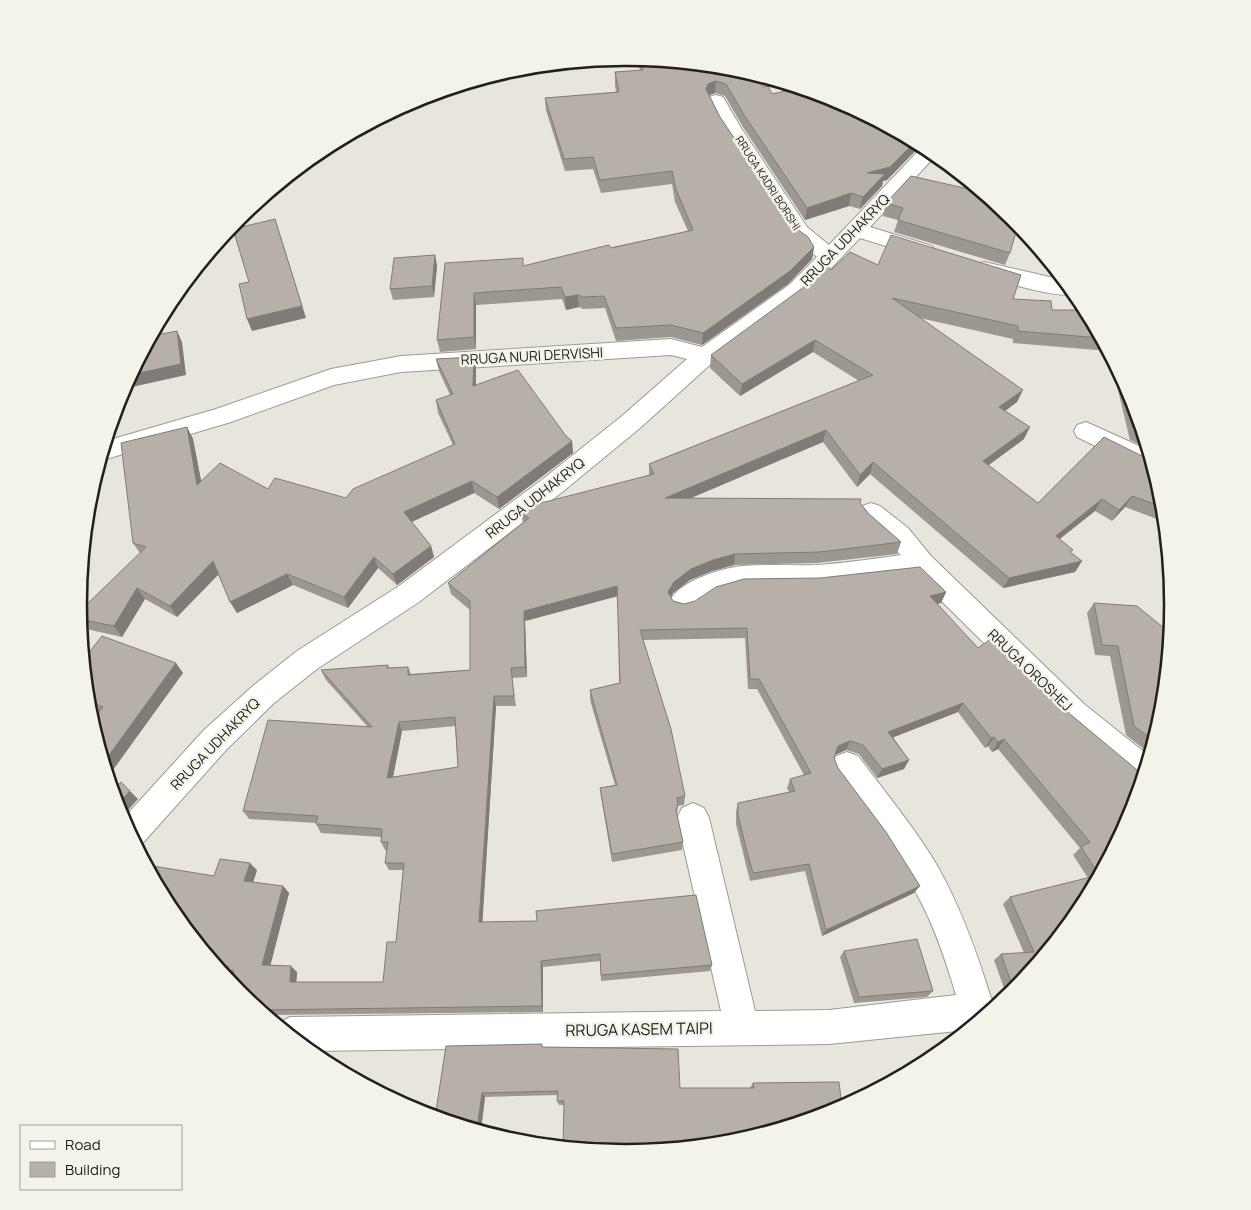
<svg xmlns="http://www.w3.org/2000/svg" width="1251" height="1210" font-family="Manrope,sans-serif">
<rect width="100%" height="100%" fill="#e7e5dc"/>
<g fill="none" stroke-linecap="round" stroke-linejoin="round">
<!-- minor casing -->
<g stroke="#9c9b92" stroke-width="2">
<path id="minor" d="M716,95L723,97L741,128L807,227L829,245L923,146L936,155L870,227L932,246L935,251L932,256L924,258L860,238L805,295L712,363L640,428L561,493L419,602L317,669L274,703L226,750L141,845L137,846L122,820L204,730L254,685L297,651L399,586L543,479L622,416L687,359L671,355L401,372L334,385L231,422L103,460H100L106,441L216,409L331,369L401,356L671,339L702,347L789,285L817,257L793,237L721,128L707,101L709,97Z
M984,262L1063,280L1075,294C1057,299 997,280 976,274L973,269L976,264Z
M1086,422L1148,450L1154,471L1142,469L1077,437L1074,431L1077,425Z
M871,503L880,506L908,528L931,556L1084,704L1149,756L1141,783L1134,781L1064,722L916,576L817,587L742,588L714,596L693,610L683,613L673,610L669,602C679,581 721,568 743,566C767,564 792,566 817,565C845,563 873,559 901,555C889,541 866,529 858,513L862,506Z
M847,752L858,756C885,792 915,828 938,867C961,908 977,953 991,998L999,1001L1000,1003L967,1030L829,1044L310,1051L277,1024L290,1017L721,1011L677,818L682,808L693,803L704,808L709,818L755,1011L829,1010L956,995C947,965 937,934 923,906C900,859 867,818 836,776L832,766L836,756Z"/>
</g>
<!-- minor -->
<use href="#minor" fill="#fff" fill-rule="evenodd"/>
</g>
<!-- wall -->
<path fill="#9d9791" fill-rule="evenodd" d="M638,59L733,68L772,94L835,99L921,145L887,180L883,181L882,186L860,209L849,206L805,220L743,127L725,96L715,93L709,95L720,117L793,226L814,247L812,259L788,284L702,345L671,337L616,341L605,308L583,309L579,307L566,310L562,299L476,305V349L440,352L437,340L445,263L524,266L688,231L675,202L672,184L601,193L593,169L565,171L546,110L545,98L616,92L615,85V72L640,71Z
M911,176L1010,253L1005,265L894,232L898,220L883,216L886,203Z
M435,255L437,266L434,297L393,300L390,289Z
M878,265L1013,299L1052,310H1086L1108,351L1013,343V339L920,318L1017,402L1005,411L1024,439L988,465L1038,503L1104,437L1163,498L1165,522L1125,507L1112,521L1095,511L1060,539L1071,553L1082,561L1075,572L1003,588L870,474L857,487L823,442L691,498L860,503L869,514L901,542L897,554L817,563L734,565L712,571L690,580L673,593L671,597L673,601L684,604L946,592L941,603L937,604L1131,815L1081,909L1016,988H1004L994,960L1001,954L1024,953L1003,904L1010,897L1088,878L1073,855L1080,848L998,749L992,752L988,746L985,748L958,712L893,737L909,760L904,769L877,778L859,754L846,750L835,755L834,758L838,768L914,893L822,936L805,871L750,881L736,824V812L738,803L789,792L787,788L790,779L804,775L757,689H748L745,638L643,640L685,796L684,805L678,806L677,814L683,842L682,850L612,862L601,796L600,788L615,785L590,700V690L619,683L618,596L525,621L527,677L512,678L516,706H496L482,922L712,965L710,971L601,981L600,961L543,967V1012L267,1015L238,992L234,975L230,972L221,971L170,909L214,876L257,870L253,882L283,886L289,893L270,965L297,972L296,982H383L396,942L403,870H389L385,863L387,850H385L381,842V837L321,833L316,824V823L249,819L243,811L367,726L326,680L321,670L388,665L389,668L408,667L411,674L470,670V610L451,594L448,583L523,523L521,513L649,475V464L859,381L813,352L740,396L710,368L711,355L831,270ZM455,726L458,767L393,777L402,731Z
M474,357L476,369V386L566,436L572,441L573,453L499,509L474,493L412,522L431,546L434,557L397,585L378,568L348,608L293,585L237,613L218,574L177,617L145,599L122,637L82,628L80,625L79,612L140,553L133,543L187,427L193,439L201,481L346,498L453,445L438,413L436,400L450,395L439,371L436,359Z
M1110,357L1131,396L1147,448L1130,440Z
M1094,603L1162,712L1150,754L1126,735L1110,656L1095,655L1087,613Z
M83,660L183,673L100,712L88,708Z
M844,951L933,991L927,997L854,1003L840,957Z
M543,1047L680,1088H750L753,1083L839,1082L732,1142L625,1152L563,1105H559L557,1101L558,1095L485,1097L481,1130L435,1117Z
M915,1068L898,1077V1074L905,1069Z"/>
<!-- shaded-wall -->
<path fill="#807b76" d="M716,81L715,93L707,96L706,89L708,84Z
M915,142L921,145L887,180L883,181L882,186L860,209L867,173Z
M851,193L849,206L805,220L807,208Z
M275,219L306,318L252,331L247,319Z
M814,247L812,259L788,284L702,345L703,333Z
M435,255L437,266L434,297L432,286Z
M474,293L476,305V349L474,337Z
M578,295L579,307L566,310L565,297Z
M177,331L182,342L186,375L123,389L130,375Z
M815,340L813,352L740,396L742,384Z
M474,357L476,369L475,399L473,386Z
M1023,390L1017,402L994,419L999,407Z
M187,427L193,439L204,496L197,485Z
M1030,427L1024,439L978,473L983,461Z
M826,430L823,442L665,509V498Z
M572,441L573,453L499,509L497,497Z
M873,462L870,474L857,487L860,475Z
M472,481L474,493L407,524L404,512Z
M1132,496L1125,507L1112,521L1119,510Z
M1102,499L1095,511L1049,547L1056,536Z
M431,546L434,557L397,585L393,574Z
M735,554L734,565L712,571L690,580L673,593L667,603L668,592L674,582L691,569L713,560Z
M374,557L378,568L348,608L344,597Z
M213,561L220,573L177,617L170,606Z
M1082,561L1075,572L1003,588L1009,578Z
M287,574L293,585L237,613L230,602Z
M617,586L618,596L525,621L527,677L525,667L524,611Z
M137,588L145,599L122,637L114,626Z
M946,592L941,603L925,606L930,596Z
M176,663L183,673L108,777L104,762Z
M494,696L496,706L482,929L479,922Z
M963,703L958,712L884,741L888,732Z
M399,722L402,731L391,787L387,778Z
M994,737L988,746L985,748L991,738Z
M1004,739L998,749L992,752L998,742Z
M850,741L846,750L834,755L838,746Z
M909,760L904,769L877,778L882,769Z
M121,782L138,799L121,818L117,805Z
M250,863L257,870L251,889L244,881Z
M283,886L289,893L269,971L262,965Z
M920,886L914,893L822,936L826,930Z
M541,961L543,967V1012L542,1006Z
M291,966L297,972L296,988L290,982Z
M482,1093L485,1097L481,1130L477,1129Z"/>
<!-- building -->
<path fill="#b7b0a9" stroke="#807b76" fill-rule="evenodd" d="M640,59L733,68L759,76L763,87L768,86L772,94L799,88L835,99L915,142L890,167L867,173L885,174L863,197L851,193L807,208L744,115L726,84L716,81L708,84L706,89L720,117L793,226L808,237L814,247L790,271L703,333L671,325L616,328L604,296L583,297L578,295L565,297L561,287L474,293V337L437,340L445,263L523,258V266L609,245L611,248L693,230L676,189L672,171L600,180L593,157L564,159L545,98L619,92L615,72L643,70Z
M911,176L982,192L1013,218L1018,225L1010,253L898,220L903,208L886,203Z
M275,219L302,306L247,319L239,284L249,282L233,229Z
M891,235L1021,275L1013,299L1051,301L1052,310H1086L1100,338L1018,331V326L892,298L1023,390L999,407L1030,427L983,461L1038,503L1104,437L1144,457L1150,458L1163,498V507L1132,496L1119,510L1102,499L1056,536L1073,550L1070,552L1082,561L1009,578L873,462L860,475L826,430L665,498L861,499L860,503L869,514L901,542L820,552L735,554L713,560L691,569L674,582L668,592L673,601L684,604L695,601L716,587L744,579L820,578L920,567L946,592L930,596L978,648L992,638L1070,714L1142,774H1144L1131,815L1099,875L1081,847L1090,842L1004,739L998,742L994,737L991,738L963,703L888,732L909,760L882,769L863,745L850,741L838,746L834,758L838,768L886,832L920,886L826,930L809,864L753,873L746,848L738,815V803L795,791L790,779L811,773L759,679H750L747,628L640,630L671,729L685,796L677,798L678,804L676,810L683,842L612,854L600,788L617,785L590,690L620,683L617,586L524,611L525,667L511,668L514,696H494L479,922L537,921L536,911L696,895L712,965L601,975L600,954L541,961L542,1006L260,1010L238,992L231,984L234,971L228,970V966L216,965L170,909L147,865L214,876L220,859L250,863L244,881L283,886L262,965L291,966L290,982H383L387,942H396L404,863H385L388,842H381L382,829L316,824L318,816L243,811L268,720L372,727L321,670L388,665L387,668L408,667V675L470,670V601L448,583L529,518L521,513L533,505L654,474L649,464L873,375L815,340L742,384L711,355L808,284L827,265L831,270L850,252L878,265ZM455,717L458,767L387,778L399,722Z
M435,255L432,286L390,289L394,258Z
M177,331L181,364L130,375L151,336Z
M474,357L473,386L518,370L566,436L572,441L497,497L472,481L404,512L431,546L393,574L374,557L344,597L287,574L230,602L213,561L170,606L137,588L114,626L79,619V612L146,547L133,543L121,443L187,427L197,485L220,463L268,489L275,478L346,498L353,489L455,444L436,400L453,394L436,359Z
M1127,388L1131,396L1142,430L1137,428Z
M1094,603L1137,606L1170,633L1162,712L1154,741L1134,726L1118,646L1102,645Z
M102,636L176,663L104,762L92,722L103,707L87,701L85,676H86L85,675L83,660Z
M121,782L130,791L117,805L112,790Z
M1099,875L1081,909L1021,982H1011L1001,954L1034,952L1010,897Z
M917,939L933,991L859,997L844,951Z
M542,1044V1047L678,1049L680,1088H754L753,1083L839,1082L842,1107L835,1111L732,1142L693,1146H681L682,1147L625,1152L563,1146L564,1101H557L558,1091L482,1093L477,1129L435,1117L446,1046Z
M915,1068L906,1073L905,1069Z"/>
<g text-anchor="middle" stroke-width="5" stroke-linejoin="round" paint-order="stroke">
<!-- far-street labels -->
<g font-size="11" fill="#21201d" stroke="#f4f3e9">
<text transform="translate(768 183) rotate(57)" y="4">RRUGA KADRI BORSHI</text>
</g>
<!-- street labels -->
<g font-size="14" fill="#21201d" stroke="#f4f3e9">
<text transform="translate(845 240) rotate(-46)" y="5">RRUGA UDHAKRYQ</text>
<text transform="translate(532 356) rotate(-3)" y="5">RRUGA NURI DERVISHI</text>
<text transform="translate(535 498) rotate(-38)" y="5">RRUGA UDHAKRYQ</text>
<text transform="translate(1030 670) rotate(44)" y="5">RRUGA OROSHEJ</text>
<text transform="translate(215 744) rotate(-46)" y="5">RRUGA UDHAKRYQ</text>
</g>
<!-- near-street labels -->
<g font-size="16" fill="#21201d" stroke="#f4f3e9">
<text transform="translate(639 1029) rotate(-1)" y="6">RRUGA KASEM TAIPI</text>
</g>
</g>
<!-- crop -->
<path d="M0 0H1251V1210H0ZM625 66H626A538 538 0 0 1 1164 604V606A538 538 0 0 1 626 1144H625A538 538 0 0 1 87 606V604A538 538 0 0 1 625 66Z" fill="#f4f3e9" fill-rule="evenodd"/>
<path fill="none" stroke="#21201d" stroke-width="2.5" d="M625 66H626A538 538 0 0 1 1164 604V606A538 538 0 0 1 626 1144H625A538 538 0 0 1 87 606V604A538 538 0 0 1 625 66Z"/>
<!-- legend -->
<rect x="20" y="1125" width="162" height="65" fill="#f4f3e9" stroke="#a09f97"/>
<rect x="30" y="1141" width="25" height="8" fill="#ffffff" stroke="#a09f97"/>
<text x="65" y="1150" font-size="15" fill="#21201d">Road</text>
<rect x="30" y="1162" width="25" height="15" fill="#b7b0a9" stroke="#a09f97"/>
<text x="65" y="1175" font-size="15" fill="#21201d">Building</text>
</svg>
